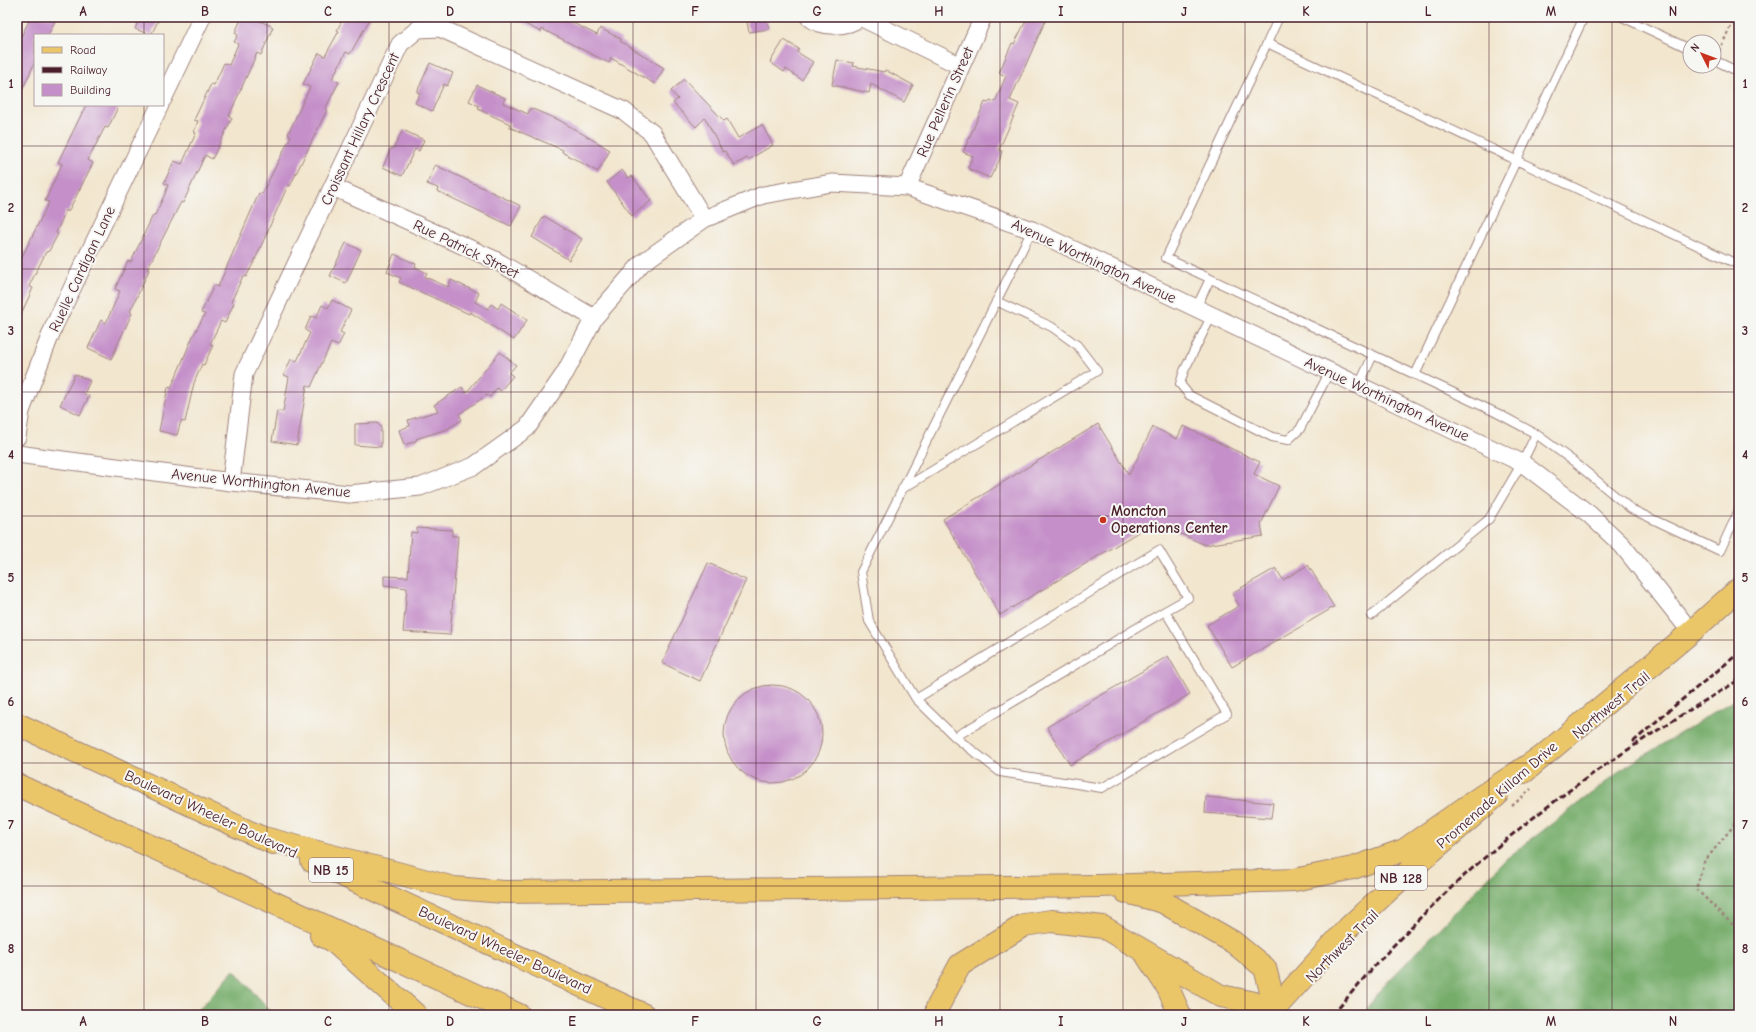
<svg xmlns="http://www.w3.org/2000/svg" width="1756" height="1032" font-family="'Comic Neue',sans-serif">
<rect width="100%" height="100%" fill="#f6f6f2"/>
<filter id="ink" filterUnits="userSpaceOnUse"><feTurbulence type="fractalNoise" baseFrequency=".025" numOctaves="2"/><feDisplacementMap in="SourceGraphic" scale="8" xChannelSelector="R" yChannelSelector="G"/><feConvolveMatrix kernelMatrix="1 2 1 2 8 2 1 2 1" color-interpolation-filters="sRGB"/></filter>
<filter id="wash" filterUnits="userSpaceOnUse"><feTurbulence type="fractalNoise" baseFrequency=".012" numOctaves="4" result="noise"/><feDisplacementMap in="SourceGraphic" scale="16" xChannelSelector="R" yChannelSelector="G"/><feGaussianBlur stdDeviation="0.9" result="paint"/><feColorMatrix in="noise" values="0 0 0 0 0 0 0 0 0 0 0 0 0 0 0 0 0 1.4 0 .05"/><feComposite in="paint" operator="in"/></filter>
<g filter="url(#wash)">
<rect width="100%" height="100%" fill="#f2e6ce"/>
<!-- forest -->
<path fill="#74ac69" stroke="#5f664a" d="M1739,697V1015H1364L1378,992L1506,859L1627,766Z
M234,970L274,1015H194Z"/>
<g id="blocks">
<!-- building -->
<path fill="#c590c9" d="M31,17H57L48,35H35V62L17,101V44Z
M140,17H160L151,35L135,29Z
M247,17H252L273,27L261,55L257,53L229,116L232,118L212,159L205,155L183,203L181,202L147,269L149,270L130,312L132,313L111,359L88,348L101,320L106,323L120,291L115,289L128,261L131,262L153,215H155L165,194L168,185L164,183L174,161L182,164L196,133L194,132L198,121L194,120L211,84L214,85L224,63L229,65L238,44L234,42L238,35L235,33L241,19L245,21Z
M344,17H371L350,54L346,52L332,79L339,82L325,109L327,110L290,186L288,185L254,262L246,277L243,276L231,302L234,303L225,323L221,321L210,344L213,345L204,365L202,364L194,383L185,422L181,421L177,435L159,431L168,387L171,388L193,336L205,314L201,313L214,285L218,287L259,193L262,194L291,136L288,134L310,87L303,84L319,53L325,56L339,31L337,30Z
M511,17H569L567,20L597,35L600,28L621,39L620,41L664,68L655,84L611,58L609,63L542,29L541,32Z
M746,17H766L769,29L749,32Z
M1028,17H1047L1010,100L1019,104L999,150L1002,151L1000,159L990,178L969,169L968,167L973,156L963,152L985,102L988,103L990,100L995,102L1006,76L999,73L1012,43L1014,44Z
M784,40L799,49L797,52L813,62L802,80L786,69L784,72L770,62Z
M837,60L854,63L853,66L884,72L885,70L913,85L904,102L871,84L869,93L832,85Z
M430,63L453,73L447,86L444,84L432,111L415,103L420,93L417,92Z
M684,79L724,121L727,119L738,138L762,125L773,145L748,160L747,158L734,165L725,151L723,152L705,118L696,127L673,103L678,99L671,91Z
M477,85L505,98L503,103L528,114L530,108L559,120L610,150L598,172L562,152L563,150L509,127L510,124L478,109L479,106L469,101Z
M86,105H119L108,128L105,127L88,160L93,163L68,212L66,210L56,233L58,234L49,251L46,252L29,286L33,288L17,323V267L49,202L45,201L62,164L58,162Z
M403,130L424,140L419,151L415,149L402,176L383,167L391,148L393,149Z
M435,165L521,206L511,226L437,191L438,188L427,184Z
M622,170L628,178L632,176L651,201L632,216L607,182Z
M544,216L582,239L569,260L532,237Z
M346,243L361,250L346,283L330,276Z
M394,254L416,264L415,267L427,273L425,277L448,287L451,280L479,293L475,302L488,309L491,304L498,309L501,303L527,320L514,340L470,312L469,314L399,282L401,278L387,272Z
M332,300L351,310L340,332L344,334L338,346L331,343L311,387L307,385L297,445L272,441L277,411L283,412L289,377L284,375L291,359L297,361L310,333L305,330L311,316L316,318L322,305L328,308Z
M500,352L516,365L509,373L513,376L500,391L497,388L490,397L487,395L459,414L462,420L447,429L416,439V441L404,445L399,430L410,426L408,420L438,411L434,405L462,387L466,393Z
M75,374L90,381L84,394L89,396L80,415L60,405Z
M377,423L381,427V447L355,445V424Z
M1098,424L1129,475L1153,427L1177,439L1183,426L1260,462L1254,474L1279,486L1261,524L1263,536L1205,545L1155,522L1000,615L943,519Z
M417,528L452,530V536H458L450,635L403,632L407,588L384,585V576L408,577L411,532L417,533Z
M708,563L746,580L700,681L662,663Z
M1308,565L1334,607L1232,667L1207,625L1239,606L1232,593L1276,568L1283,580Z
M1168,656L1190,694L1070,765L1047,727Z
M724 734a49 49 0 1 1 98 0a49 49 0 1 1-98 0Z
M1206,797L1273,803L1271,818L1205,813Z"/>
</g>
</g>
<g filter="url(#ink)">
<use href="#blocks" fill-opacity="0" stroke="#9e827c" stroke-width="1"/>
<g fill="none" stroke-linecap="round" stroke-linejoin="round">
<!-- lane casing -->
<g stroke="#9e827c" stroke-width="10">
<path id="lane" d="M1279,17L1267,43L1739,265
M1622,17L1690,49
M1267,43L1166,258L1497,413L1536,434L1573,461L1631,509L1720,551L1739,510
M1714,60L1739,72
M1196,308L1210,279
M1212,315L1184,371L1180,384L1189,395L1272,437L1288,440L1300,429L1330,371
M1415,375L1584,17
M1359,385L1373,355
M902,489L1097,371L1077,345L1052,327L996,301
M1371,616L1489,519L1522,463L1536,434
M916,699L1159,550L1188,598L1165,611
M955,737L1165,611L1227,714L1102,788L1000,772L955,737L916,699L869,621L861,572L1032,230"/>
</g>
<!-- street casing -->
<g stroke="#9e827c" stroke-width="19">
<path id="street" d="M809,17C821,28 848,28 860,17
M860,17L961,66
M163,99L202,17
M333,187L495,260L594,318
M907,187L983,17
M17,437L21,411L54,326L160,105
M17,454L231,482L349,494L420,487L474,466L527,428L565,373L594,318L642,263L704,219L763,195L832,183L907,187L1032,230L1522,463L1589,514L1622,545L1691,632
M231,482L244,374L400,44L418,29L440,28L624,111L652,133L704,219"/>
</g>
<!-- primary casing -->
<g stroke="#9e827c" stroke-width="24">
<path id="primary" d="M1524,772L1691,632L1739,589
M1269,1015L1348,928L1409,871L1496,796"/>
</g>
<!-- highway casing -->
<g stroke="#9e827c" stroke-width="24">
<path id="highway" d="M17,724L273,843
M17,785L519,1015
M260,837L454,888L504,892L1099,886L1294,880L1353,868L1404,850L1479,798L1538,759
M312,861L644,1015
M321,935L332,940L416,1015
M1147,956L1168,988L1180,1015
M936,1015L937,1008L960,965L1024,925L1051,921L1103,927L1221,996L1275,1007L1265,968L1233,942L1163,902L1126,892"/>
</g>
<!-- path -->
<path stroke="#9e827c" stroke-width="2.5" stroke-dasharray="3 3" stroke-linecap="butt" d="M1719,51L1735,17
M1512,806L1531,789
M1739,819L1704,862L1696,889L1733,925L1739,928"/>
<!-- lane -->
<use href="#lane" stroke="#fff" stroke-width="8"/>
<!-- street -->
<use href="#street" stroke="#fff" stroke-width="17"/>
<!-- primary -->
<use href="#primary" stroke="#ebc669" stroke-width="22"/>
<!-- highway -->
<use href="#highway" stroke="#ebc669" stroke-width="22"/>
<!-- rail -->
<path stroke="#4a1f2b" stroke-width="3" stroke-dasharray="6 3" stroke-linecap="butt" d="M1633,742L1667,712L1739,653
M1333,1015C1385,951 1443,891 1507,839C1579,779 1659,728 1739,680"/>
</g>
</g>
<!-- grid -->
<path fill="none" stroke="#4a1f2b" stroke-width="1" stroke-opacity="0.55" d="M144,17V35M267,17V1015M389,17V1015M511,17V1015M633,17V1015M756,17V1015M878,17V1015M1000,17V1015M1123,17V1015M1245,17V1015M1367,17V1015M1489,17V1015M1612,17V1015M144,105V1015M17,146H1739M17,269H1739M17,392H1739M17,516H1739M17,640H1739M17,763H1739M17,886H1739"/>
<!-- markers -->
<circle fill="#c8321e" stroke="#f6f6f2" stroke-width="1.5" cx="1103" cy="520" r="4"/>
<g text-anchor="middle" stroke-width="4" stroke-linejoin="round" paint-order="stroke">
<!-- shield labels -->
<g fill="#f6f6f2" stroke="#7e6067" stroke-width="1">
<rect x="309" y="858" width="44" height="24" rx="3"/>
<rect x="1375" y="866" width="52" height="24" rx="3"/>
</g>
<g font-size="14" font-weight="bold" fill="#4a1f2b">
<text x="331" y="875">NB 15</text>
<text x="1401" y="883">NB 128</text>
</g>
<!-- street labels -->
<g font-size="15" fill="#4a1f2b" stroke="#f6f6f2">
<text transform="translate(945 102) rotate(-66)" y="5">Rue Pellerin Street</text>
<text transform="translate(360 129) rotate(-65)" y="5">Croissant Hillary Crescent</text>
<text transform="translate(466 249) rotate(26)" y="5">Rue Patrick Street</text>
<text transform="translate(1094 261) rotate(25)" y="5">Avenue Worthington Avenue</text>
<text transform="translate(82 269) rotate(-65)" y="5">Ruelle Cardigan Lane</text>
<text transform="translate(1387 399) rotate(25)" y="5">Avenue Worthington Avenue</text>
<text transform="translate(261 483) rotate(6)" y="5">Avenue Worthington Avenue</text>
<text transform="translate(1611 705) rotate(-40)" y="5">Northwest Trail</text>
<text transform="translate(1497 795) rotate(-41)" y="5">Promenade Killam Drive</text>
<text transform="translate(211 814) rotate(25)" y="5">Boulevard Wheeler Boulevard</text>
<text transform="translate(1342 946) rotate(-45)" y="5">Northwest Trail</text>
<text transform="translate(505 950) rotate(25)" y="5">Boulevard Wheeler Boulevard</text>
</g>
<!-- poi labels -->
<g font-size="15" font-weight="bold" fill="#4a1f2b" stroke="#f6f6f2" text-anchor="start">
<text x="1111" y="516">Moncton<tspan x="1111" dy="17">Operations Center</tspan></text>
</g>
</g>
<!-- margin -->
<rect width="1756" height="1032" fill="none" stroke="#f6f6f2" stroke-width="44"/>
<!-- legend -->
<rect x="34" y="34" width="130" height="72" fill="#f6f6f2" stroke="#b1a0a2"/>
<rect x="42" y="47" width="20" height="6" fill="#ebc669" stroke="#b1a0a2"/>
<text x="70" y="54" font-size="12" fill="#4a1f2b">Road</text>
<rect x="42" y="67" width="20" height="6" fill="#4a1f2b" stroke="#b1a0a2"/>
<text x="70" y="74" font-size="12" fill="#4a1f2b">Railway</text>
<rect x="42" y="84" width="20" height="12" fill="#c590c9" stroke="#b1a0a2"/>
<text x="70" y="94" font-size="12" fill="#4a1f2b">Building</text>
<!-- north arrow -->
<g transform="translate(1702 54) rotate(312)"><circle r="19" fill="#f6f6f2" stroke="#b1a0a2"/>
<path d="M0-3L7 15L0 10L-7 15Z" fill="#c8321e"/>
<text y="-6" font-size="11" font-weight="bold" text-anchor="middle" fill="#4a1f2b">N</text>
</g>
<rect x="22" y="22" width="1712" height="988" fill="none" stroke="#4a1f2b" stroke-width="1.5"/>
<g font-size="13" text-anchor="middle" font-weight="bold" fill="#4a1f2b">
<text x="83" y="16">A</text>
<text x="205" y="16">B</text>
<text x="328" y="16">C</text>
<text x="450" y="16">D</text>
<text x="572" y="16">E</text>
<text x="695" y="16">F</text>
<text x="817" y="16">G</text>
<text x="939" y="16">H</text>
<text x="1061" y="16">I</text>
<text x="1184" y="16">J</text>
<text x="1306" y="16">K</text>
<text x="1428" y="16">L</text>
<text x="1551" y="16">M</text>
<text x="1673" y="16">N</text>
<text x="11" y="88">1</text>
<text x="1745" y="88">1</text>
<text x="11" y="212">2</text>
<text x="1745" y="212">2</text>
<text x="11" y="335">3</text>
<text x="1745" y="335">3</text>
<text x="11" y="459">4</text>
<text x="1745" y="459">4</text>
<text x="11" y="582">5</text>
<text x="1745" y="582">5</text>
<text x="11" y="706">6</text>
<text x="1745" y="706">6</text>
<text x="11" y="829">7</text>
<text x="1745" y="829">7</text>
<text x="11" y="953">8</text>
<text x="1745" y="953">8</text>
<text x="83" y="1026">A</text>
<text x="205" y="1026">B</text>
<text x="328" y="1026">C</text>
<text x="450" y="1026">D</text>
<text x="572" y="1026">E</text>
<text x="695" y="1026">F</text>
<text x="817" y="1026">G</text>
<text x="939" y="1026">H</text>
<text x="1061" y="1026">I</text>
<text x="1184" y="1026">J</text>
<text x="1306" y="1026">K</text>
<text x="1428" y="1026">L</text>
<text x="1551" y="1026">M</text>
<text x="1673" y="1026">N</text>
</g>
</svg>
